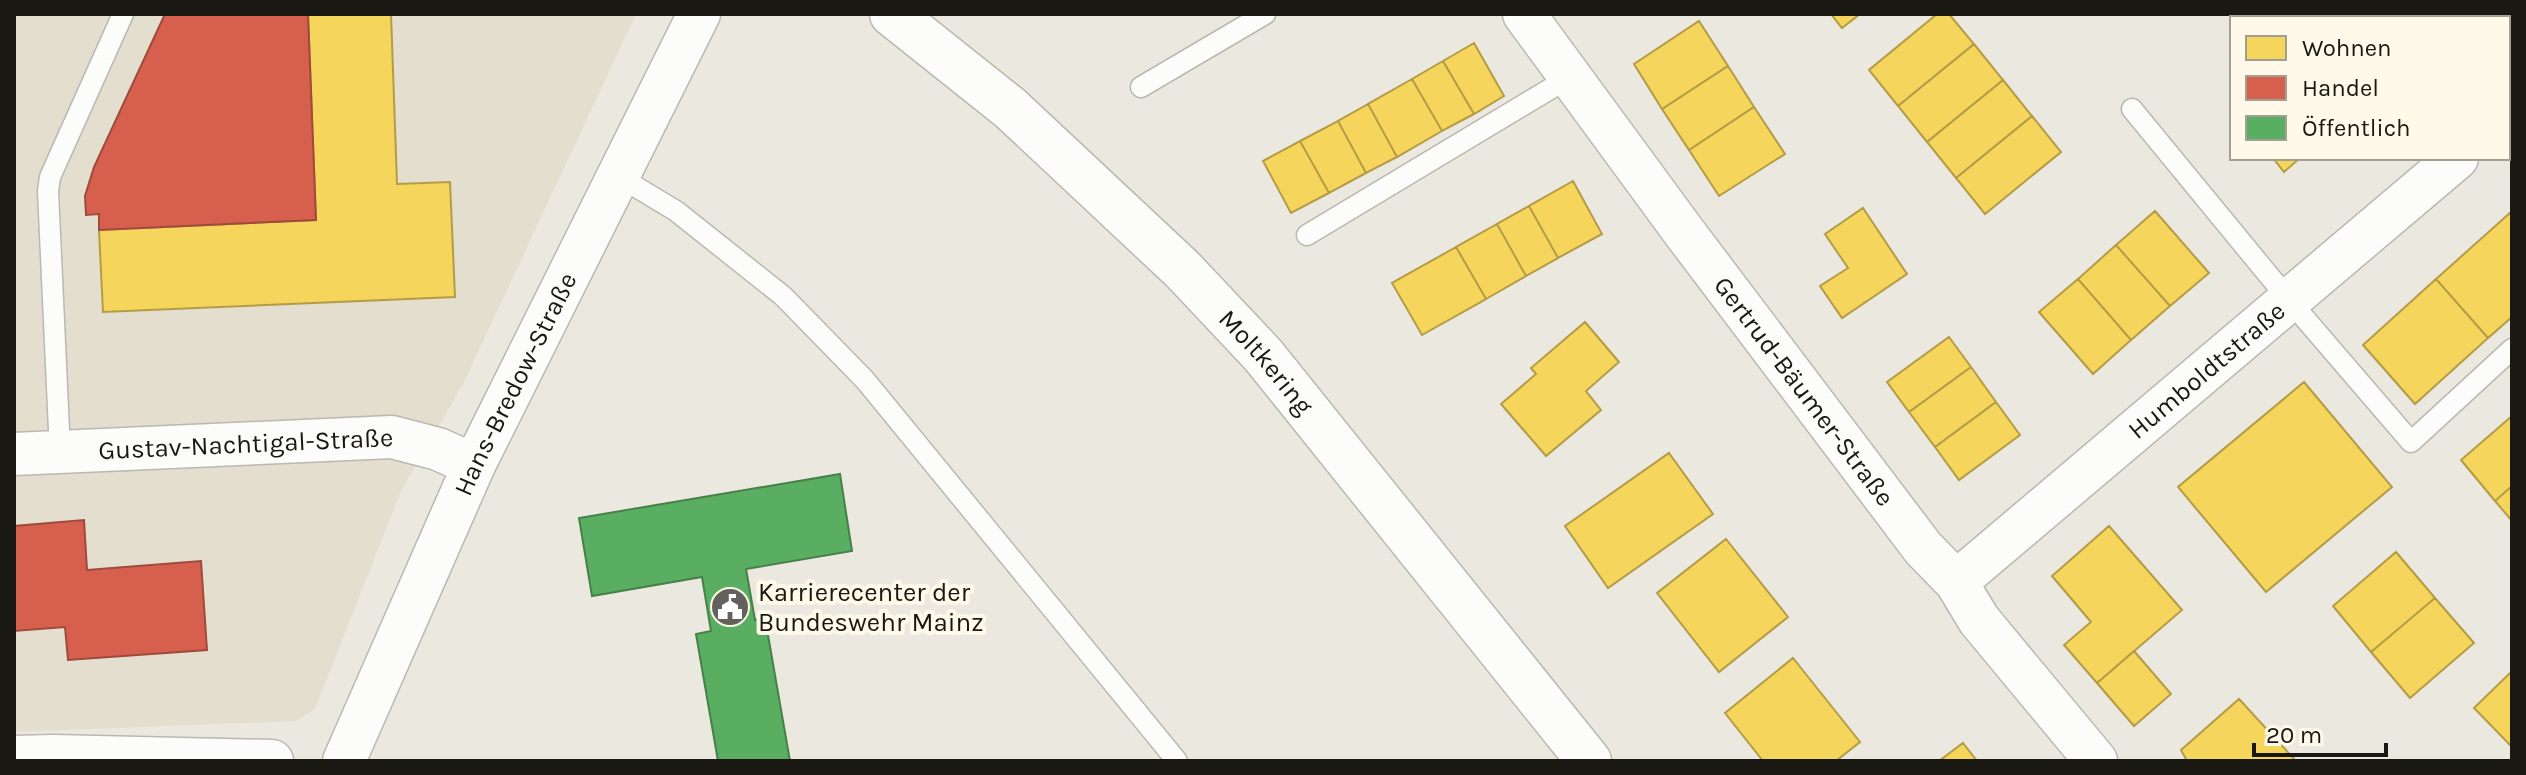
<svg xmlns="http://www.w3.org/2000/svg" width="2526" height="775" font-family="Karla,sans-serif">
<rect width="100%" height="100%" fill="#ebe8e0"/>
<!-- built -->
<path fill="#e3dece" d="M14,14H636L463,384L401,491L315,709L296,721L14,732Z"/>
<!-- homes -->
<path fill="#f6d55c" stroke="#b49c46" stroke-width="2" d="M308,14H391L397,184L450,182L455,297L103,312L99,230L316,220Z
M1831,14H1860L1842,28Z
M1937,14H1949L1974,44L1898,106L1869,70Z
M1699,21L1728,66L1662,109L1634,64Z
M1474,43L1504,96L1474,114L1443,61Z
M1974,44L2003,80L1927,142L1898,106Z
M1443,61L1474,114L1442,131L1412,79Z
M1728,66L1754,107L1689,150L1662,109Z
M1412,79L1442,131L1397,157L1368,104Z
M2003,80L2032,116L1956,178L1927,142Z
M1368,104L1397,157L1366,173L1338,121Z
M1754,107L1785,154L1719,196L1689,150Z
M2032,116L2061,152L1985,214L1956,178Z
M1338,121L1366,173L1329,193L1300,141Z
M1300,141L1329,193L1291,213L1263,161Z
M2273,158H2300L2284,172Z
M1573,181L1602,234L1558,258L1529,206Z
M1529,206L1558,258L1526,276L1497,224Z
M1863,208L1907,274L1842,318L1820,286L1848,268L1825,234Z
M2155,211L2209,273L2170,306L2116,245Z
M2511,212L2512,317L2488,338L2436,279Z
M1497,224L1526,276L1486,299L1456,247Z
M2116,245L2170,306L2131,340L2078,279Z
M1456,247L1486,299L1422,335L1392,283Z
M2078,279L2131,340L2093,374L2039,312Z
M2436,279L2488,338L2415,404L2363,345Z
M1585,322L1619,362L1586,391L1601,410L1546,456L1501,404L1536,374L1531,368Z
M1949,337L1971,367L1909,412L1887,382Z
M1971,367L1996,402L1935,447L1909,412Z
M2304,382L2392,487L2266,592L2178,487Z
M1996,402L2020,435L1959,480L1935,447Z
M2512,416V486L2495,501L2461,460Z
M1669,453L1713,514L1608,588L1565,526Z
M2512,486V521L2495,501Z
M2109,526L2182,610L2097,683L2064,645L2091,622L2052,576Z
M1726,539L1788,617L1719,672L1657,593Z
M2396,552L2435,598L2371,652L2333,606Z
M2435,598L2474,643L2410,698L2371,652Z
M2134,651L2171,694L2134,726L2097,683Z
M1793,658L1860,742L1836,761H1763L1725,713Z
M2512,671V747L2474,708Z
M2239,699L2296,761H2187L2181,750Z
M1963,743L1977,761H1939Z"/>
<!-- shops -->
<path fill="#d6604d" stroke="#9e4a3c" stroke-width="2" d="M165,14H308L316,220L99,230V214L86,215L85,196L94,167Z
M84,520L87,570L201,561L207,650L68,660L65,627L14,631V526Z"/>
<!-- public -->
<path fill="#5aae61" stroke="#47814a" stroke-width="2" d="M840,474L852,551L746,569L755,620L765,618L790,761H718L696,634L711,631L702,577L592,596L579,518Z"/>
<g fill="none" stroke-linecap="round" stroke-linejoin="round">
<!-- service casing -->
<g stroke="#bab8b1" stroke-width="23">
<path id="service" d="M1141,87L1265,14
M2132,109L2289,300L2411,442L2512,349
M618,176L676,211L783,296L865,380L1177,761
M1307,235L1570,77
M60,452L48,191L50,177L123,14"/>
</g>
<!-- minor casing -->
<g stroke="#bab8b1" stroke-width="45">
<g id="minor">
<path id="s1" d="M1524,14L1684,232L1923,548L1956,582L1979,620L2096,761"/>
<path d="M2450,14L2453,18"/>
<path d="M2508,96L2512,101"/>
<path id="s2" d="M14,454L392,437L438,449L474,465"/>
<path id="s3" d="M1956,582L2457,158"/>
<path d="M14,757L53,756L272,761"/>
<path id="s4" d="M344,761L474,465L699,14"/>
</g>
</g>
<!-- tertiary casing -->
<g stroke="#bab8b1" stroke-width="47">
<g id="tertiary">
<path id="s5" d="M892,14L1010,108L1182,269L1263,355L1589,761"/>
</g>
</g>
<!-- service -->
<use href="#service" stroke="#fcfcfa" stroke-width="20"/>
<!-- minor -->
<use href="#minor" stroke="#fcfcfa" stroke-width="42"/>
<!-- tertiary -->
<use href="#tertiary" stroke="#fcfcfa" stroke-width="44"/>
</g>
<!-- icons -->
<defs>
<g id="civic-disc" transform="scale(2)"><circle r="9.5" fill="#63615b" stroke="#fef9e8"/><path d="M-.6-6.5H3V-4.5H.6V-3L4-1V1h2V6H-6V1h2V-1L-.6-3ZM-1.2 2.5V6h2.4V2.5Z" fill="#fff"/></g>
</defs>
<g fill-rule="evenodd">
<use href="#civic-disc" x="730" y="607"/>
</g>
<g text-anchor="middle" stroke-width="8" stroke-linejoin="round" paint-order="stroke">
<!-- street labels -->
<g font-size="26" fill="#1a1813" stroke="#fef9e8">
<text dy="9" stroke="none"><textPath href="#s5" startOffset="512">Moltkering</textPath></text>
<text dy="9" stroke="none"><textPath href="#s3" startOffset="328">Humboldtstraße</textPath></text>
<text dy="9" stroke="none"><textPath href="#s4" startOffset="414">Hans-Bredow-Straße</textPath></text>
<text dy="9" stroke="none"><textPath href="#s1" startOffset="470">Gertrud-Bäumer-Straße</textPath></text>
<text dy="9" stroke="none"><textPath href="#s2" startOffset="232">Gustav-Nachtigal-Straße</textPath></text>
</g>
<!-- poi labels -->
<g font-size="26" fill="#1a1813" stroke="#fef9e8" text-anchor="start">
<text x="758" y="601">Karrierecenter der<tspan x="758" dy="30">Bundeswehr Mainz</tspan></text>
</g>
</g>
<!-- border -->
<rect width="2526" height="775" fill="none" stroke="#1a1813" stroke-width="32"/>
<!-- legend -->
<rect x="2230" y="16" width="280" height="144" fill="#fef9e8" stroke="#a39f93" stroke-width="2"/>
<rect x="2246" y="36" width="40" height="24" fill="#f6d55c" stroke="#a39f93" stroke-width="2"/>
<text x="2302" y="56" font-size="24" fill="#1a1813">Wohnen</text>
<rect x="2246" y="76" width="40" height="24" fill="#d6604d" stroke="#a39f93" stroke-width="2"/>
<text x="2302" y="96" font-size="24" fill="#1a1813">Handel</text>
<rect x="2246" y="116" width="40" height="24" fill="#5aae61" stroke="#a39f93" stroke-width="2"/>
<text x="2302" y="136" font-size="24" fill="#1a1813">Öffentlich</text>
<!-- scale -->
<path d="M2254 743v12h132v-12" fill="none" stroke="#1a1813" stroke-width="4"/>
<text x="2266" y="743" font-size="24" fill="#1a1813" stroke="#fef9e8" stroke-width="6" paint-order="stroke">20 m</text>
</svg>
